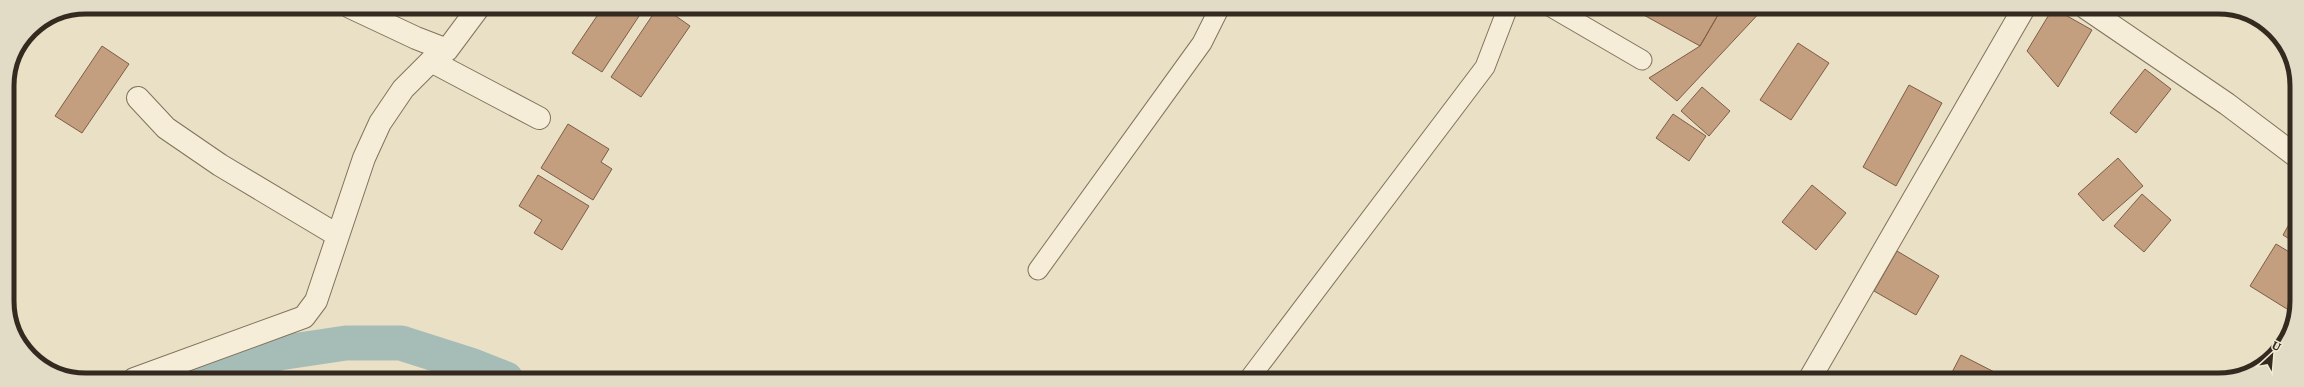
<svg xmlns="http://www.w3.org/2000/svg" width="2304" height="387" font-family="Literata,serif">
<rect width="100%" height="100%" fill="#e9e0c5"/>
<g fill="none" stroke-linecap="round" stroke-linejoin="round">
<!-- canal -->
<path stroke="#a6bdb7" stroke-width="35" d="M197,379L279,353L346,343H401L473,366L506,379"/>
</g>
<!-- building -->
<path fill="#c39e7f" stroke="#7e5e45" d="M603,7H645L602,72L572,53Z
M658,7H663L690,26L641,97L611,77Z
M1631,8H1722L1700,46Z
M1722,8H1764L1677,101L1649,78L1700,46Z
M2053,8L2092,30L2058,87L2027,51Z
M1798,43L1829,63L1791,120L1760,100Z
M102,46L129,64L82,133L55,116Z
M2145,69L2171,89L2136,133L2110,113Z
M1909,85L1942,103L1896,186L1863,167Z
M1702,87L1730,111L1709,136L1681,111Z
M1673,114L1706,136L1689,161L1656,138Z
M568,124L609,149L601,162L612,169L593,200L541,168Z
M2118,158L2143,186L2103,221L2078,194Z
M538,175L589,206L562,250L534,233L542,220L519,206Z
M1812,185L1846,213L1816,250L1782,222Z
M2142,194L2171,220L2144,252L2114,226Z
M2296,212V243L2283,235Z
M2276,244L2296,256L2295,314L2250,286Z
M1897,251L1939,276L1916,315L1874,291Z
M1961,355L2006,378L2005,380H1948Z"/>
<g fill="none" stroke-linecap="round" stroke-linejoin="round">
<!-- lane casing -->
<g stroke="#82725d" stroke-width="21">
<path id="lane" d="M1551,7L1642,60
M1038,270L1202,43L1220,7
M1249,379L1485,67L1508,7"/>
</g>
<!-- street casing -->
<g stroke="#82725d" stroke-width="24">
<path id="street" d="M350,7L416,38L447,50
M2086,8L2227,104L2296,156
M431,61L539,118
M138,98L166,128L220,165L337,235
M134,379L304,317L316,301L364,158L380,123L403,89L431,61L447,50L479,7
M1809,380L2024,8"/>
</g>
<!-- lane -->
<use href="#lane" stroke="#f5edd7" stroke-width="19"/>
<!-- street -->
<use href="#street" stroke="#f5edd7" stroke-width="22"/>
</g>
<!-- crop -->
<path d="M0 0H2304V387H0ZM86 14H2218A72 72 0 0 1 2290 86V301A72 72 0 0 1 2218 373H86A72 72 0 0 1 14 301V86A72 72 0 0 1 86 14Z" fill="#e2dbc5" fill-rule="evenodd"/>
<path fill="none" stroke="#342a1f" stroke-width="5" d="M86 14H2218A72 72 0 0 1 2290 86V301A72 72 0 0 1 2218 373H86A72 72 0 0 1 14 301V86A72 72 0 0 1 86 14Z"/>
<!-- north arrow -->
<g transform="translate(2272 355) rotate(26)" stroke="#f1ead3" stroke-width="3" paint-order="stroke">
<path d="M0-3L7 15L0 10L-7 15Z" fill="#342a1f"/>
<text y="-6" font-size="11" font-weight="bold" text-anchor="middle" fill="#342a1f">U</text>
</g>
</svg>
